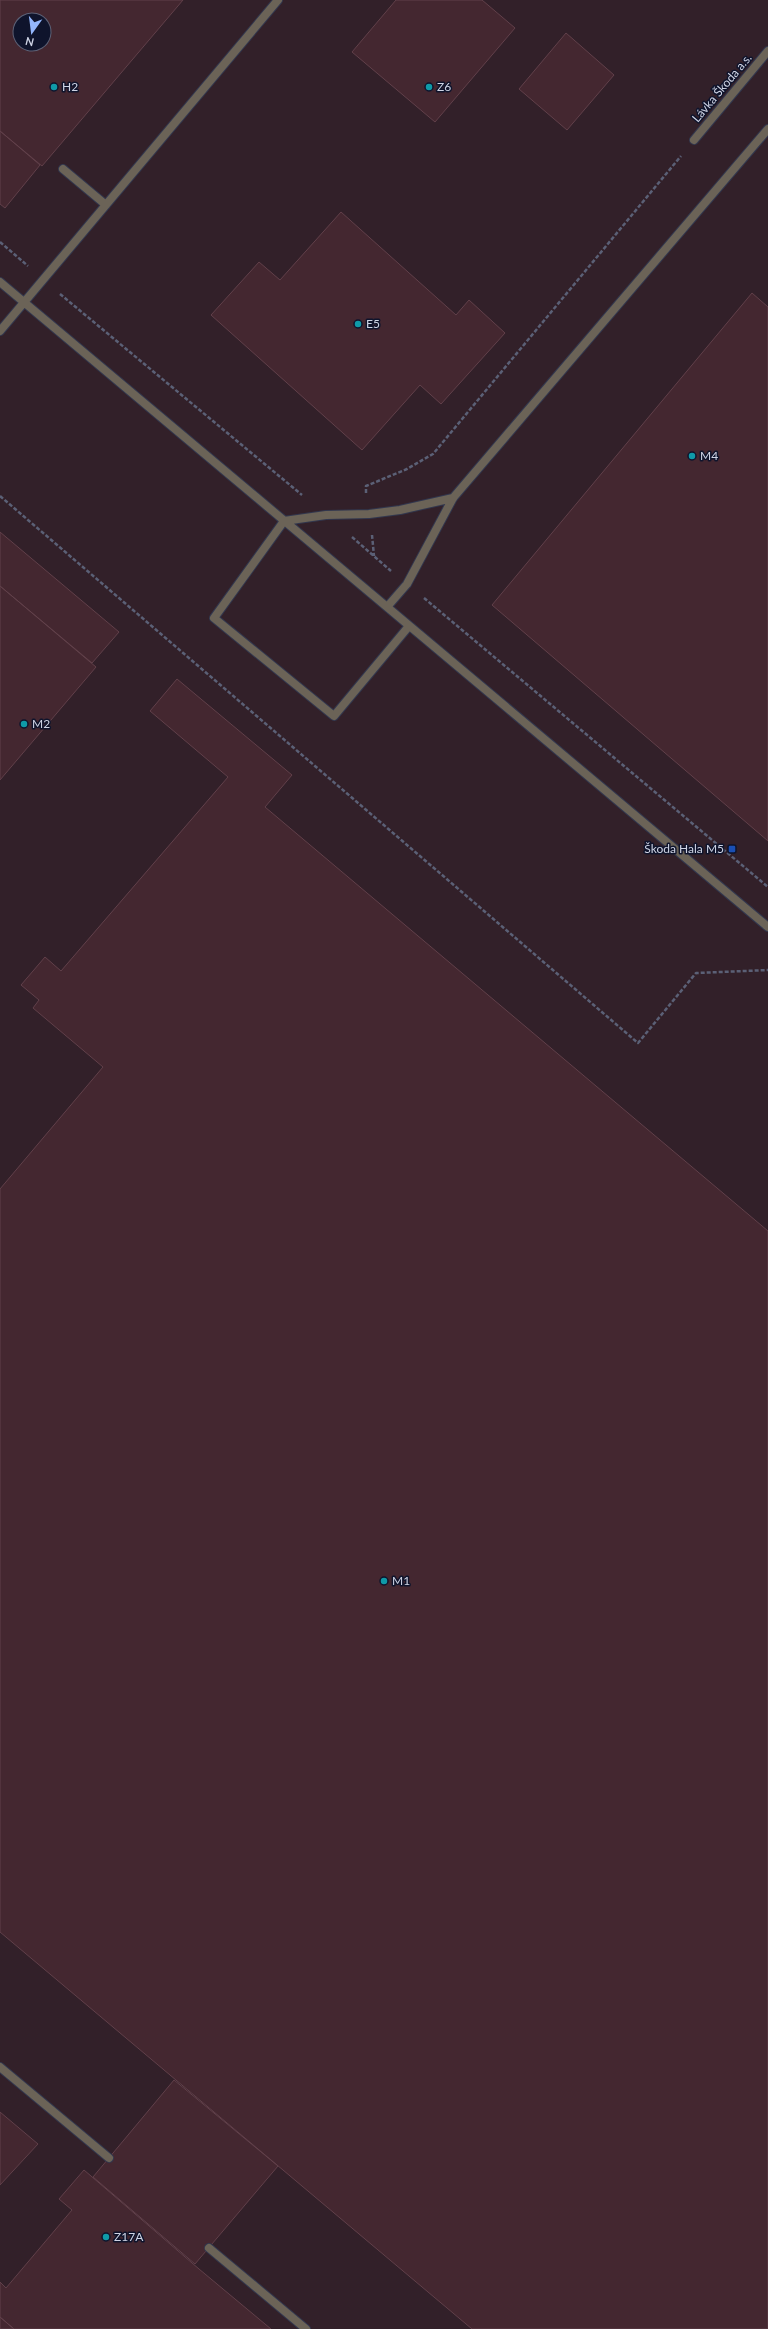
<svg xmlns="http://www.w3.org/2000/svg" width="768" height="2329" font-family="Lato,sans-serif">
<rect width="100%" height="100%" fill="#181d36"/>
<!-- industrial -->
<path fill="#322029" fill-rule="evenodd" d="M0,0H768V2329H0ZM20,20H44V44H20Z"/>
<!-- building -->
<path fill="#442730" stroke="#61404a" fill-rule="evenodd" d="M0,0H183L42,166L0,131ZM20,20H44V44H20Z
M396,0H482L515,28L435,122L352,52Z
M566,33L614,75L567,130L519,89Z
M0,131L40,165L5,208L0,204Z
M341,212L456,315L469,300L505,333L441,404L420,385L362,450L211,315L259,262L280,280Z
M752,293L768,307V841L492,605Z
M0,532L119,632L92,663L0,586Z
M0,586L96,667L0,780Z
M177,679L292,775L265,807L768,1231V2329H472L0,1932V1189L103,1067L33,1008L39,1000L21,985L45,957L61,971L228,777L150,711Z
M174,2080L278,2166L195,2264L93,2177Z
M0,2112L38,2144L0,2185Z
M84,2170L199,2269L271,2329H14L0,2317V2282L6,2288L72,2210L59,2199Z
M0,2317L14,2329H0Z"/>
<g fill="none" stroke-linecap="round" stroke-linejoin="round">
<!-- service casing -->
<g stroke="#32374e" stroke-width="10">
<path id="service" d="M63,169L106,205
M0,282L768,927
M0,331L278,0
M387,607L407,584L453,498L768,129
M409,626L334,716L214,618L284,521L326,515L369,514L400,510L453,498
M0,2067L109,2158
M209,2248L306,2329"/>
</g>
<!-- pedestrian casing -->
<g stroke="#32374e" stroke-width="10">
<path id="pedestrian" d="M694,140L768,51"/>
</g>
<!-- path -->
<path stroke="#5b6076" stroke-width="2.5" stroke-dasharray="4 2" stroke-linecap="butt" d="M0,242L28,266
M60,294L302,495
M366,493V486L407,469L433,454L681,156
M0,496L638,1043L696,973L768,970
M372,535L374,556
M352,537L391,571
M424,598L768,887"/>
<!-- service -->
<use href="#service" stroke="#6b6357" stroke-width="8"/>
<!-- pedestrian -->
<use href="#pedestrian" stroke="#6b6357" stroke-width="8"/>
</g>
<!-- markers -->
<g fill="#0f9aa8" stroke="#0f142c" stroke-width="1.5">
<circle cx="54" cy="87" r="4"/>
<circle cx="429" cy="87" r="4"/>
<circle cx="358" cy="324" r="4"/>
<circle cx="692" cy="456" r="4"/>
<circle cx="24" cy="724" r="4"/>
<circle cx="384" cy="1581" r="4"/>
<circle cx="106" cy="2237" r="4"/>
</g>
<rect fill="#1a4fb4" stroke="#0f142c" stroke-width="1.5" x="728" y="845" width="8" height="8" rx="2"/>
<g text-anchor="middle" stroke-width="3" stroke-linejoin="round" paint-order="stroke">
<!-- poi labels -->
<g font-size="12" fill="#cfd4e5" stroke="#0f142c" text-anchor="start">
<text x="62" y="91">H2</text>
<text x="437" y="91">Z6</text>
<text x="366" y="328">E5</text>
<text x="700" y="460">M4</text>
<text x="32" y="728">M2</text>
<text x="724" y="853" text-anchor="end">Škoda Hala M5</text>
<text x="392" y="1585">M1</text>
<text x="114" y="2241">Z17A</text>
</g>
<!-- street labels -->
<g font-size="12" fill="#cfd4e5" stroke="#0f142c">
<text transform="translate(722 88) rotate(-50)" y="4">Lávka Škoda a.s.</text>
</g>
</g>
<!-- north arrow -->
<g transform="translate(32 32) rotate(194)"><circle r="19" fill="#0f142c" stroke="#5c6176"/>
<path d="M0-3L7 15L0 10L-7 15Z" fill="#94b7fd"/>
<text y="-6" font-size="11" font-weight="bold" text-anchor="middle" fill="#cfd4e5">N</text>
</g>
</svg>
